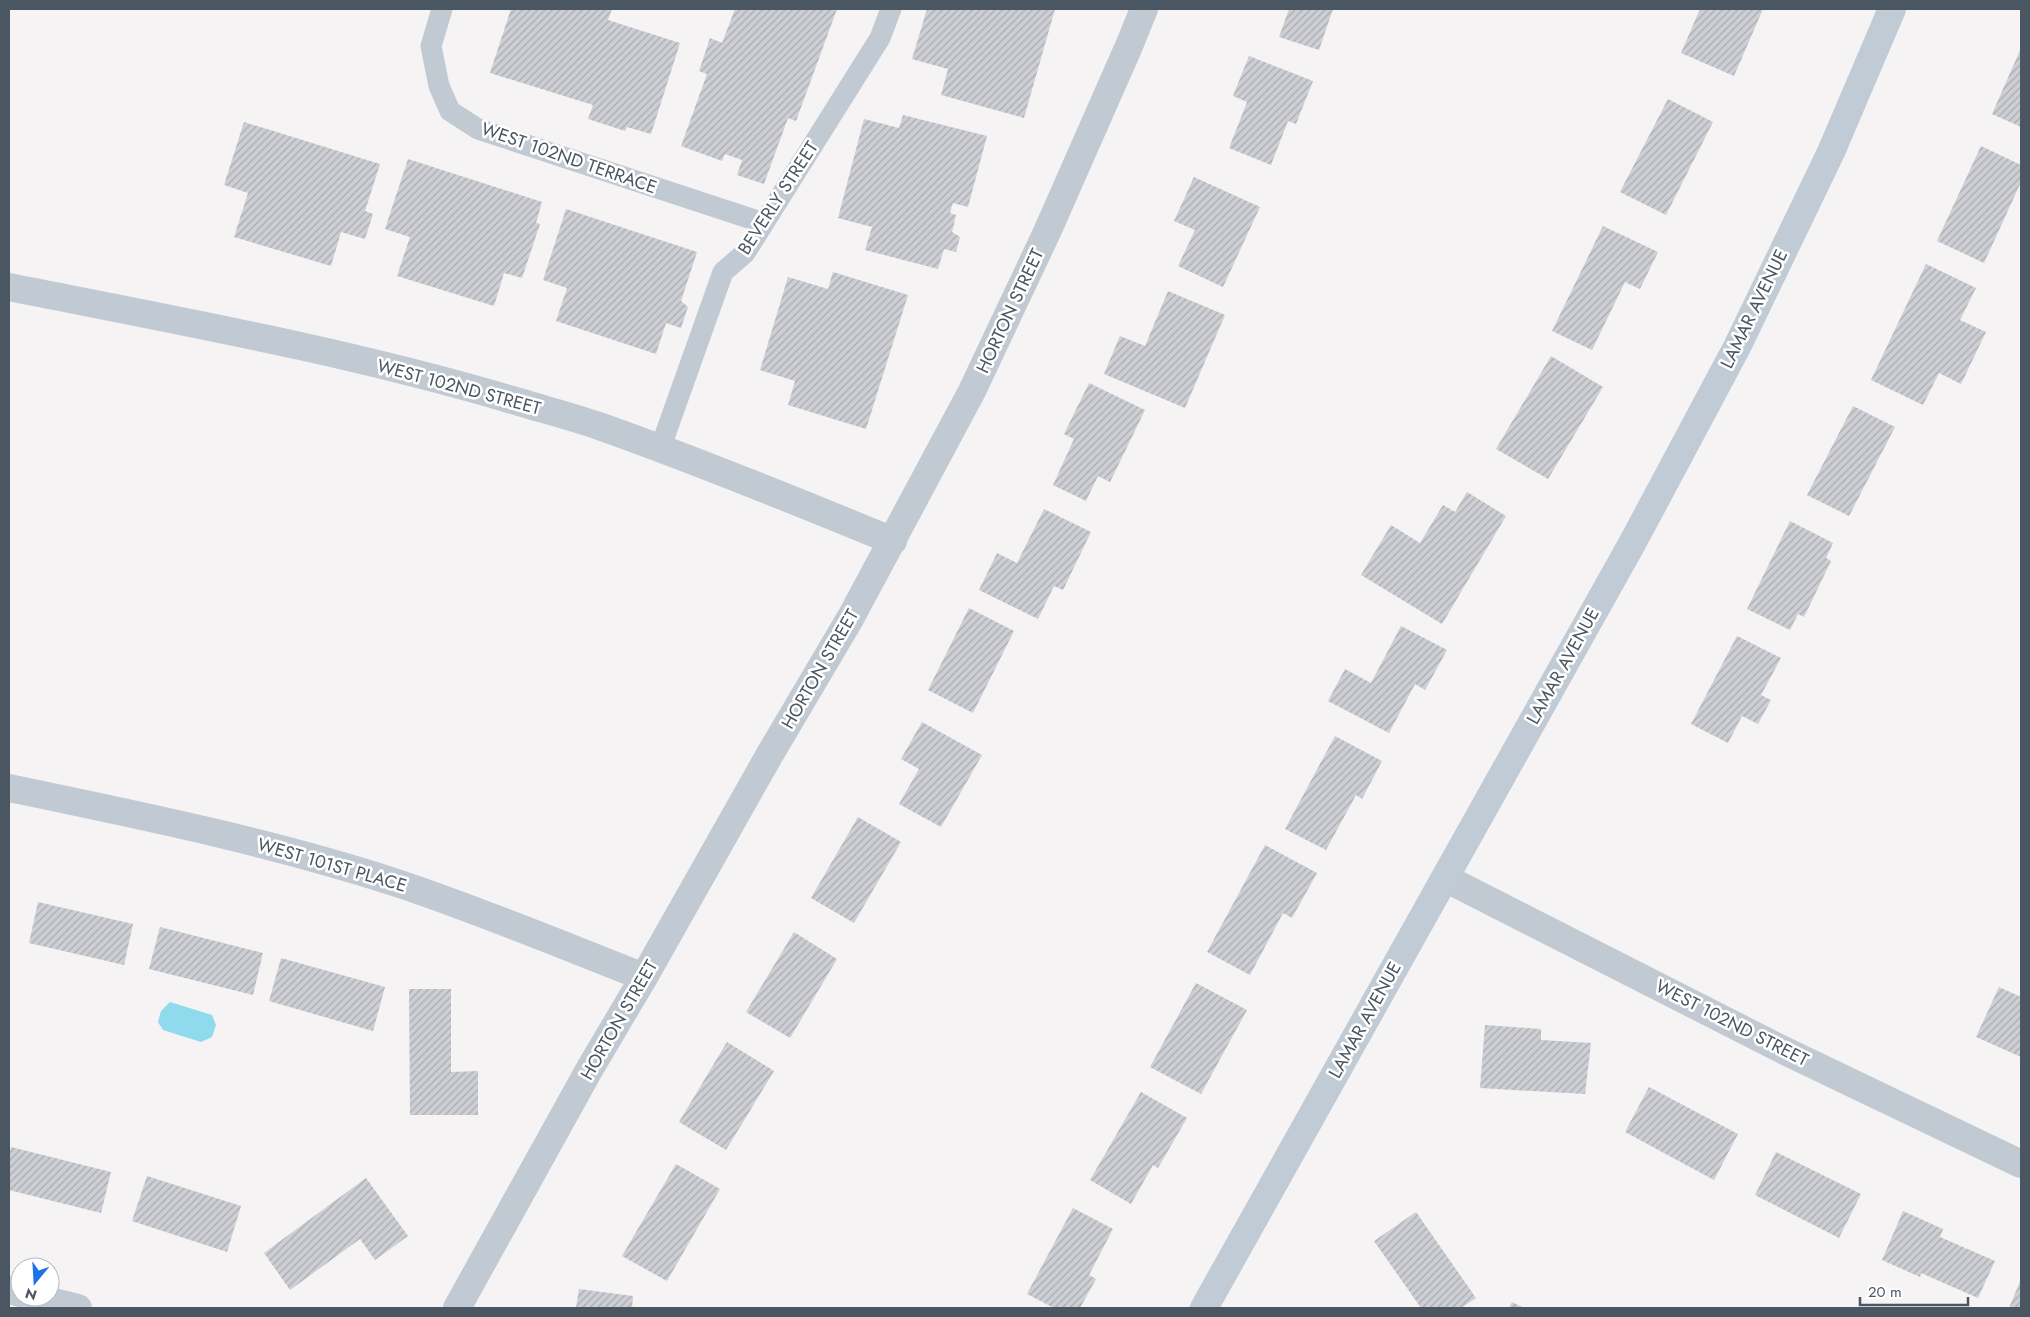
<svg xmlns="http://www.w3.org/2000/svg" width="2030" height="1317" font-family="Jost,sans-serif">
<defs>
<pattern id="building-hatch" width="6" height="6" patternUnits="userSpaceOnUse" patternTransform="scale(1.25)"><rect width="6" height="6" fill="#cdcfd5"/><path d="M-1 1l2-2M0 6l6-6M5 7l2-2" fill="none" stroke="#a8abb0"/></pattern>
</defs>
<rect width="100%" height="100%" fill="#f5f3f3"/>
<!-- water -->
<path fill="#90daee" d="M170,1002L212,1015L216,1025L212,1037L201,1042L163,1030L158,1022L161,1011Z"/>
<!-- building -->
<path fill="url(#building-hatch)" d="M511,9H612L608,20L680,43L651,134L627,127L625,131L588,119L593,105L490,73Z
M735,9H837L796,121L788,118L764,184L737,175L742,160L725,154L722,161L681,146L707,74L699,71L710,38L722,43Z
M927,9H1055L1024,118L941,95L948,69L912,59Z
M1289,9H1333L1319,50L1279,37Z
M1700,9H1763L1734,76L1681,53Z
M2021,48V127L1992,114Z
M1249,56L1313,81L1296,124L1288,121L1271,165L1229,148L1247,102L1233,96Z
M1668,99L1713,122L1666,215L1620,192Z
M903,115L987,136L968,207L953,203L950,213L956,215L952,232L960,237L956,252L944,249L938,269L865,250L872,227L838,218L864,119L899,128Z
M244,122L380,164L365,211L373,214L365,239L341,232L331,266L234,237L248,193L224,185Z
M1981,146L2021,165V182L1984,263L1937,241Z
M408,159L542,202L536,223L540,224L522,278L504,273L494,306L397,276L410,237L385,229Z
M1194,177L1260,207L1223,287L1178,266L1195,230L1174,221Z
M566,209L697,252L681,301L688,307L681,328L666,323L656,354L556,321L567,288L543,280Z
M1603,226L1658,252L1640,289L1625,282L1592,350L1552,331Z
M1926,264L1976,288L1960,320L1986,332L1961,384L1939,373L1923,405L1871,380Z
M833,272L908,295L866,429L788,405L795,381L760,370L788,277L828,289Z
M1168,291L1225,315L1185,408L1104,374L1120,336L1145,346Z
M1551,356L1603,387L1548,479L1496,449Z
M1089,383L1145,410L1110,482L1098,476L1086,501L1053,485L1074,439L1064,434Z
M1853,406L1895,427L1849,516L1807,495Z
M1467,492L1506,516L1442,624L1361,575L1391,525L1420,543L1443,505L1455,512Z
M1044,509L1091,532L1063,590L1054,586L1038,619L979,590L997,553L1017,563Z
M1790,521L1833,543L1826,558L1831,561L1804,617L1798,614L1790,630L1747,609Z
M969,608L1014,631L973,713L928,690Z
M1401,626L1447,650L1425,690L1415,684L1389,733L1328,701L1345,669L1371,683Z
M1737,636L1781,658L1761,695L1771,700L1758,724L1742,716L1728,743L1691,724Z
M922,722L982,755L941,827L899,804L919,769L901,759Z
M1335,736L1382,761L1362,799L1356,795L1326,850L1285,829Z
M858,817L901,842L854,923L811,898Z
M1265,845L1317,873L1292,918L1283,913L1250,975L1207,952Z
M38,902L133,924L124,965L29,943Z
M160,927L263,953L253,995L149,969Z
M794,932L837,959L790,1038L746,1012Z
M281,958L385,987L373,1031L269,1001Z
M1196,983L1247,1010L1201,1094L1150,1067Z
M1999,987L2021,997V1057L1976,1037Z
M409,989H451V1072L478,1071V1115H410Z
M1485,1025L1541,1029V1040L1591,1043L1585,1094L1480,1088Z
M727,1042L774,1071L726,1150L679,1122Z
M1649,1087L1738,1134L1714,1180L1625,1132Z
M1141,1092L1187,1118L1158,1168L1153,1165L1131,1204L1090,1180Z
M11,1147L111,1172L101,1213L9,1190V1156Z
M1776,1152L1861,1194L1839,1238L1755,1195Z
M676,1164L720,1189L667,1281L622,1256Z
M147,1176L241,1206L227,1252L132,1221Z
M366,1178L408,1236L375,1260L360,1239L290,1290L264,1253Z
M1073,1208L1113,1229L1089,1275L1096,1279L1080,1308H1054L1027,1294Z
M1903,1211L1943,1229L1940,1237L1995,1261L1978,1298L1921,1273L1920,1277L1882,1260Z
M1416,1212L1476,1298L1461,1308H1421L1374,1241Z
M2021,1279V1308H2009Z
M579,1289L633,1296L632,1308H576Z
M1512,1302L1524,1308H1509Z"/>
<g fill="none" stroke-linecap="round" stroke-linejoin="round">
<!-- lane -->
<path stroke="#c1cad2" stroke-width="21" d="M442,9L431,46L439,86L450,111L478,129L764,223
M660,449L723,272L745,253L880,38L891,9"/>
<!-- street -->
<path stroke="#c1cad2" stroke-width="28" d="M9,287C180,321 352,352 519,402C546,410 573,417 599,426C698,461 796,501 893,541
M9,788C139,815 271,842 397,883C481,911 562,945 644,977
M1445,878L1785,1051L2021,1164
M9,1290L20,1293
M35,1297L78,1308
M457,1308L589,1070L644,977L770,754L851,617L972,391L1047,232L1129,46L1144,9"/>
<!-- secondary -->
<path stroke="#c1cbd6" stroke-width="28" d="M1204,1308L1634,540L1737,347L1831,152L1892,9"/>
</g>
<g text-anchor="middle" stroke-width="5" stroke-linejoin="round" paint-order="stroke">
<!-- street labels -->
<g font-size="18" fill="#4a5661" stroke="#fff">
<text transform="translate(569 158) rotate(19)" y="6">WEST 102ND TERRACE</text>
<text transform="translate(778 198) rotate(-57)" y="6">BEVERLY STREET</text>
<text transform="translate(1754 309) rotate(-64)" y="6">LAMAR AVENUE</text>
<text transform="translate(1010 311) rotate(-65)" y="6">HORTON STREET</text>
<text transform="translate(459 387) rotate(15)" y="6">WEST 102ND STREET</text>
<text transform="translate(1563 666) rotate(-61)" y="6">LAMAR AVENUE</text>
<text transform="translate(820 669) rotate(-60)" y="6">HORTON STREET</text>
<text transform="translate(332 865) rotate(16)" y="6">WEST 101ST PLACE</text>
<text transform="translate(619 1020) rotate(-60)" y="6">HORTON STREET</text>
<text transform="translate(1365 1020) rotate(-61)" y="6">LAMAR AVENUE</text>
<text transform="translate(1732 1023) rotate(27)" y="6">WEST 102ND STREET</text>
</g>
</g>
<!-- border -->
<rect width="2030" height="1317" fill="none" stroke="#4a5661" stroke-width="20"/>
<!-- north arrow -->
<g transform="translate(35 1282) rotate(198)"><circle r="24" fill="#ffffff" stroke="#b7bbc0"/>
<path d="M0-4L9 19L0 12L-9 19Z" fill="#1a73e8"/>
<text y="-8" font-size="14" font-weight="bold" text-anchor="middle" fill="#4a5661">N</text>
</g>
<!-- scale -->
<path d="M1860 1297v8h108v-8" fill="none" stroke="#4a5661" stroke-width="2.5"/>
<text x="1868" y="1297" font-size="15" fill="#4a5661" stroke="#ffffff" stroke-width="4" paint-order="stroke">20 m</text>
</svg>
